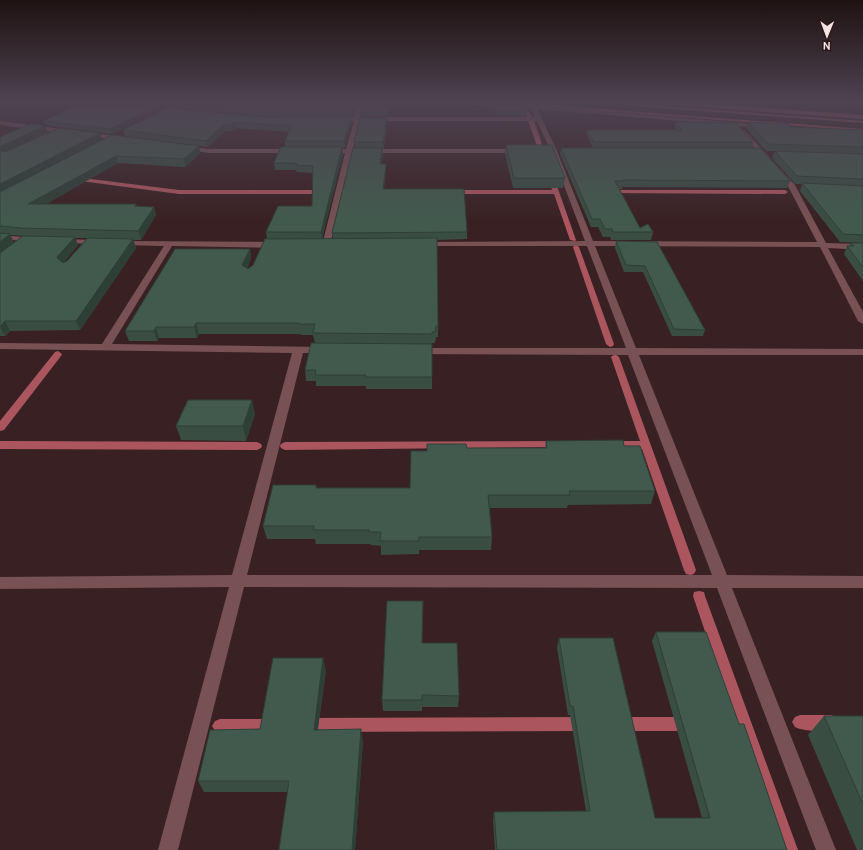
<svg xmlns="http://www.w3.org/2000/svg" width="863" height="850" font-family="Overpass,sans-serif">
<rect width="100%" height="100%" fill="#392123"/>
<!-- water -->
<path fill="#ab565f" d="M483,102H510L863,129V131Z
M579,102H610L863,121V123Z
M630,102H683L863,115V119Z"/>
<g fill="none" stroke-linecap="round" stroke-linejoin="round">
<!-- stream -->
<path fill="#ab565f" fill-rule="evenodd" d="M526,108C531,111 543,143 543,150L538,149L524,109Z
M75,177L179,190H326L329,192L326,194H179L73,180V178Z
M554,184L557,186L576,240L575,241L570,240L554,194H452L449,192L452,190H552L551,186Z
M607,190H785L788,192L785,194L605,193V191Z
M576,245L579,247L614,344L613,346L610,347L606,344L573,247Z
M58,351L62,354L61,356L4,430L0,431V421L55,352Z
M615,354L619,357L696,570L694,574L690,575L686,574L684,570L642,449H612L608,447L607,445L608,443L612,441H640L611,357Z
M0,441L257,442L261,444L262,446L261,448L257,450L0,449Z
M558,441L562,443L563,445L562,447L285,450L281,448L280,446L281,444L285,442Z
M699,591L704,592L705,596L798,850H780L739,731H726L721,729L718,724L721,719L726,717H734L693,596L694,592Z
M800,715H831L836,717L839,722L836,727C826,732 805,732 795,727L792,722L795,717Z
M584,717L589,719L592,724L589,729L584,731L306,732L301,730L298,725L301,720L306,718Z
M620,717H688L693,719L696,724L693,729L688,731H620L615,729L612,724L615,719Z
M220,719H274L279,721L282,726L279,731L274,733H220L215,731L212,726L215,721Z"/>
<!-- minor -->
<path fill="#775154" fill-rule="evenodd" d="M178,102H185L159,117L154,116Z
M358,102H364L360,117H535L532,109L525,107L528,105L765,125L766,126L763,128L537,109L557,151L593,241L817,242L789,188L741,133L740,132L743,130L745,131L795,185L826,243L863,244V250L828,248L863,312V324L858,321L820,247L595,246L636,348L863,349V355H639L727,575L863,576V588H732L836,850H816L717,588L244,587L178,850H158L229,587L0,589V577L232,575L292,353L0,349V343L102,344L164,246L119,245H116L115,243L116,241L279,242L283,245L279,248L172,246L112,344L325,347L330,350L325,353H303L247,575H712L628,355L417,354L412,351L417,348H626L587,246H421L417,244L421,242L585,241L551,151L537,121H359L353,149H521L524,151L521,153H352L330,245L326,248L322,245L345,153H328L325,151L328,149H346L354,121H335L332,119L335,117H354Z
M460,102L510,104L513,106L510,108L463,104Z
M0,121L124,137L127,139L124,141L0,125Z
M184,146L209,149H295L298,151L295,153H209L182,149L181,148Z
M0,235L35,238L39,240L35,242L0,239Z
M58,239L101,240L105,242L101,244L61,243H58L57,241Z"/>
</g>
<!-- wall -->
<path fill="#394d43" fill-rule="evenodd" d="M175,102L112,134L45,125L43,121Z
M357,102L353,116H351V123L345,148H342L343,154L322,238H333L332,233L383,154L381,164H386V170L384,189L467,232V239L437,240L438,337H436L435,343H432V389H366V386H316V381H306L305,370L315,343L313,335H301L300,334H199L197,338H159L157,341H129L125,331L250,249L251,259L247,269H248L253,265L267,239L266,232L312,206L313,173L297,172L296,170H275L274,163L285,147V141L289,132L236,128L232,131H226L207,147L125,136L123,130L264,117L344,116H265L178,108L177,103Z
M390,102L388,116H362V112Z
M504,102H523L522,103Z
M494,103L527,111V116H496L494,108Z
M387,118V122L384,148H355L354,142Z
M676,122L753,142L752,148H593L587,135V130H677L675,127Z
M748,122L791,127L863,130V281L844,254L847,246H849L850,243H862L840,242L800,191L802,184H795L772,158L775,151H766L746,128Z
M48,133L102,140L199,146L200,153L185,167L118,163L46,204H136L137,207H154L156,215L141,240H133L136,248L80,330L10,331L5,336H0V137ZM10,235L23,236L14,243ZM75,238H87L67,261L64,262L78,245Z
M506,145L565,178L563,188H513L505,154Z
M561,148L790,181L787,188L622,187V189H619L640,228L653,232L651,240H611L610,237H603L598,227H591L560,154Z
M616,241L657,242L705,330L703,336H672L643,272H624L615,248Z
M255,414L246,441L181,440L176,426Z
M546,441L624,446L655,491L651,504L568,505L567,508H490L492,537L491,550H419V554L381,555V546L371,545L370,544H316L315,539H267L263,526L316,485L317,488H410L427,451L467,448H545Z
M656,632L739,724L787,850H495L493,820L494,812L586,811L570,715H568L557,648L559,638L655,818H702L652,641Z
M423,643L459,696L458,707H422V711H383L382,700Z
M326,670L318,729L363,741L355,850H279L288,792H204L198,781L260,729Z
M824,716H863V850H857L808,735Z"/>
<!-- shaded-wall -->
<path fill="#2e3f37" d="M165,102H175L112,134L110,129Z
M355,102H357L353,116L352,112Z
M389,102H390L388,116V112Z
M351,116V123L345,148L344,141Z
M387,118V122L384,148L383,142Z
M235,122L236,128L232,131L231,125Z
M224,124L226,131L207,147L206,141Z
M45,126L48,133L4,154L1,151V146Z
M100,133L102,140L0,193V184Z
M199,146L200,153L185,167L184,159Z
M342,147L343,154L322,240L321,232Z
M382,148L383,154L381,170L380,164Z
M116,156L118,163L31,212L28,204Z
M386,164V170L383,196V189Z
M154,207L156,215L141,240L138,231Z
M10,234L14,243L0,254V242Z
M75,237L78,245L61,266L58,259L57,257Z
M133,239L136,248L80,330L76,321Z
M250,249L251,259L245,275L242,265Z
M5,321L10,331L5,336L0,327Z
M196,323L199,334L197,338L194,327Z
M156,327L159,338L157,341L154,331Z
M252,400L255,414L246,441L243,426Z
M323,658L326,670L316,742L314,730Z
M361,729L363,741L355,850H352Z"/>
<!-- building -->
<path fill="#425a4e" stroke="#2e3f37" d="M84,102H165L110,129L43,121Z
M179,102H355L352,112H264L177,103Z
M364,102H389L388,112H362Z
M494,103L525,105L527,111H496Z
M167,108L264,117L351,116L344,141H285L292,126L235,122L231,125L224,124L206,141L123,130Z
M360,118H387L383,142H354Z
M676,122L736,123L753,142H594L587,130H682Z
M748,122L789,124L791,127L863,130V147L768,144Z
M31,124L45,126L1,146V151L5,152L59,128L100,133L0,184V137Z
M112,135L199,146L184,159L116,156L28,204H136L134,206L154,207L138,231L21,228L0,226V192Z
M506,145H552L565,178H514Z
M281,147H342L321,232H266L278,206H312L313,166L296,165L297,163H274Z
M353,148H382L380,164H386L383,189H464L467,232L332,233Z
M561,148H760L790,181L622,180L623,181H615L640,228L648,224L653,232H613L612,229H605L600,219H592Z
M775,151L863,154V179L797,176Z
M802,183L863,186V235L843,234Z
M0,233L10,234L0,242Z
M23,236L75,237L57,257L58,259L63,263L67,261L88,238L133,239L76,321H5L0,327V253Z
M437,238L438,326H436L435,332H432V334L313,333L315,324H299V323H196L194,327H156L154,331H125L175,249H250L242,265L248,269L253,265L265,239Z
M616,241L657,242L705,330L674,329L645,266L626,265Z
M850,243H863V267L847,246H854Z
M311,343L432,344V377H365L366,375H315L316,370H305Z
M188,400H252L243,426H176Z
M623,440L624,446H640L655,491H569L570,495H488L492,537H419V541H380L381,532H369V530H314V526H263L273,485H316V488H410L411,451H427V444H466L467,448H547L546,441Z
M387,601H423L422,643H457L459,696L422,695V700H382Z
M656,632H706L739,724H744L787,850H497L494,812L590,811L573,706H570L559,638H613L655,818H710Z
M273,658H323L314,730L361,729L352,850H279L289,781H198L210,730L260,729Z
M824,716H863V804Z"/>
<!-- sky -->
<linearGradient id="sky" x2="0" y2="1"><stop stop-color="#1f1213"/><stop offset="0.46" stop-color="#4e4350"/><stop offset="1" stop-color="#4e4350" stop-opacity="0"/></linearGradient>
<rect width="863" height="221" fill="url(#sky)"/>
<!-- north arrow -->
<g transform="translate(827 36) rotate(181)" stroke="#2e181a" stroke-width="3" paint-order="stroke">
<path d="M0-3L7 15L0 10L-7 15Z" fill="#f3e3e4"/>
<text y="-6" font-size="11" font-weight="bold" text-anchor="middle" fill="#f3e3e4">N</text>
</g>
</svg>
